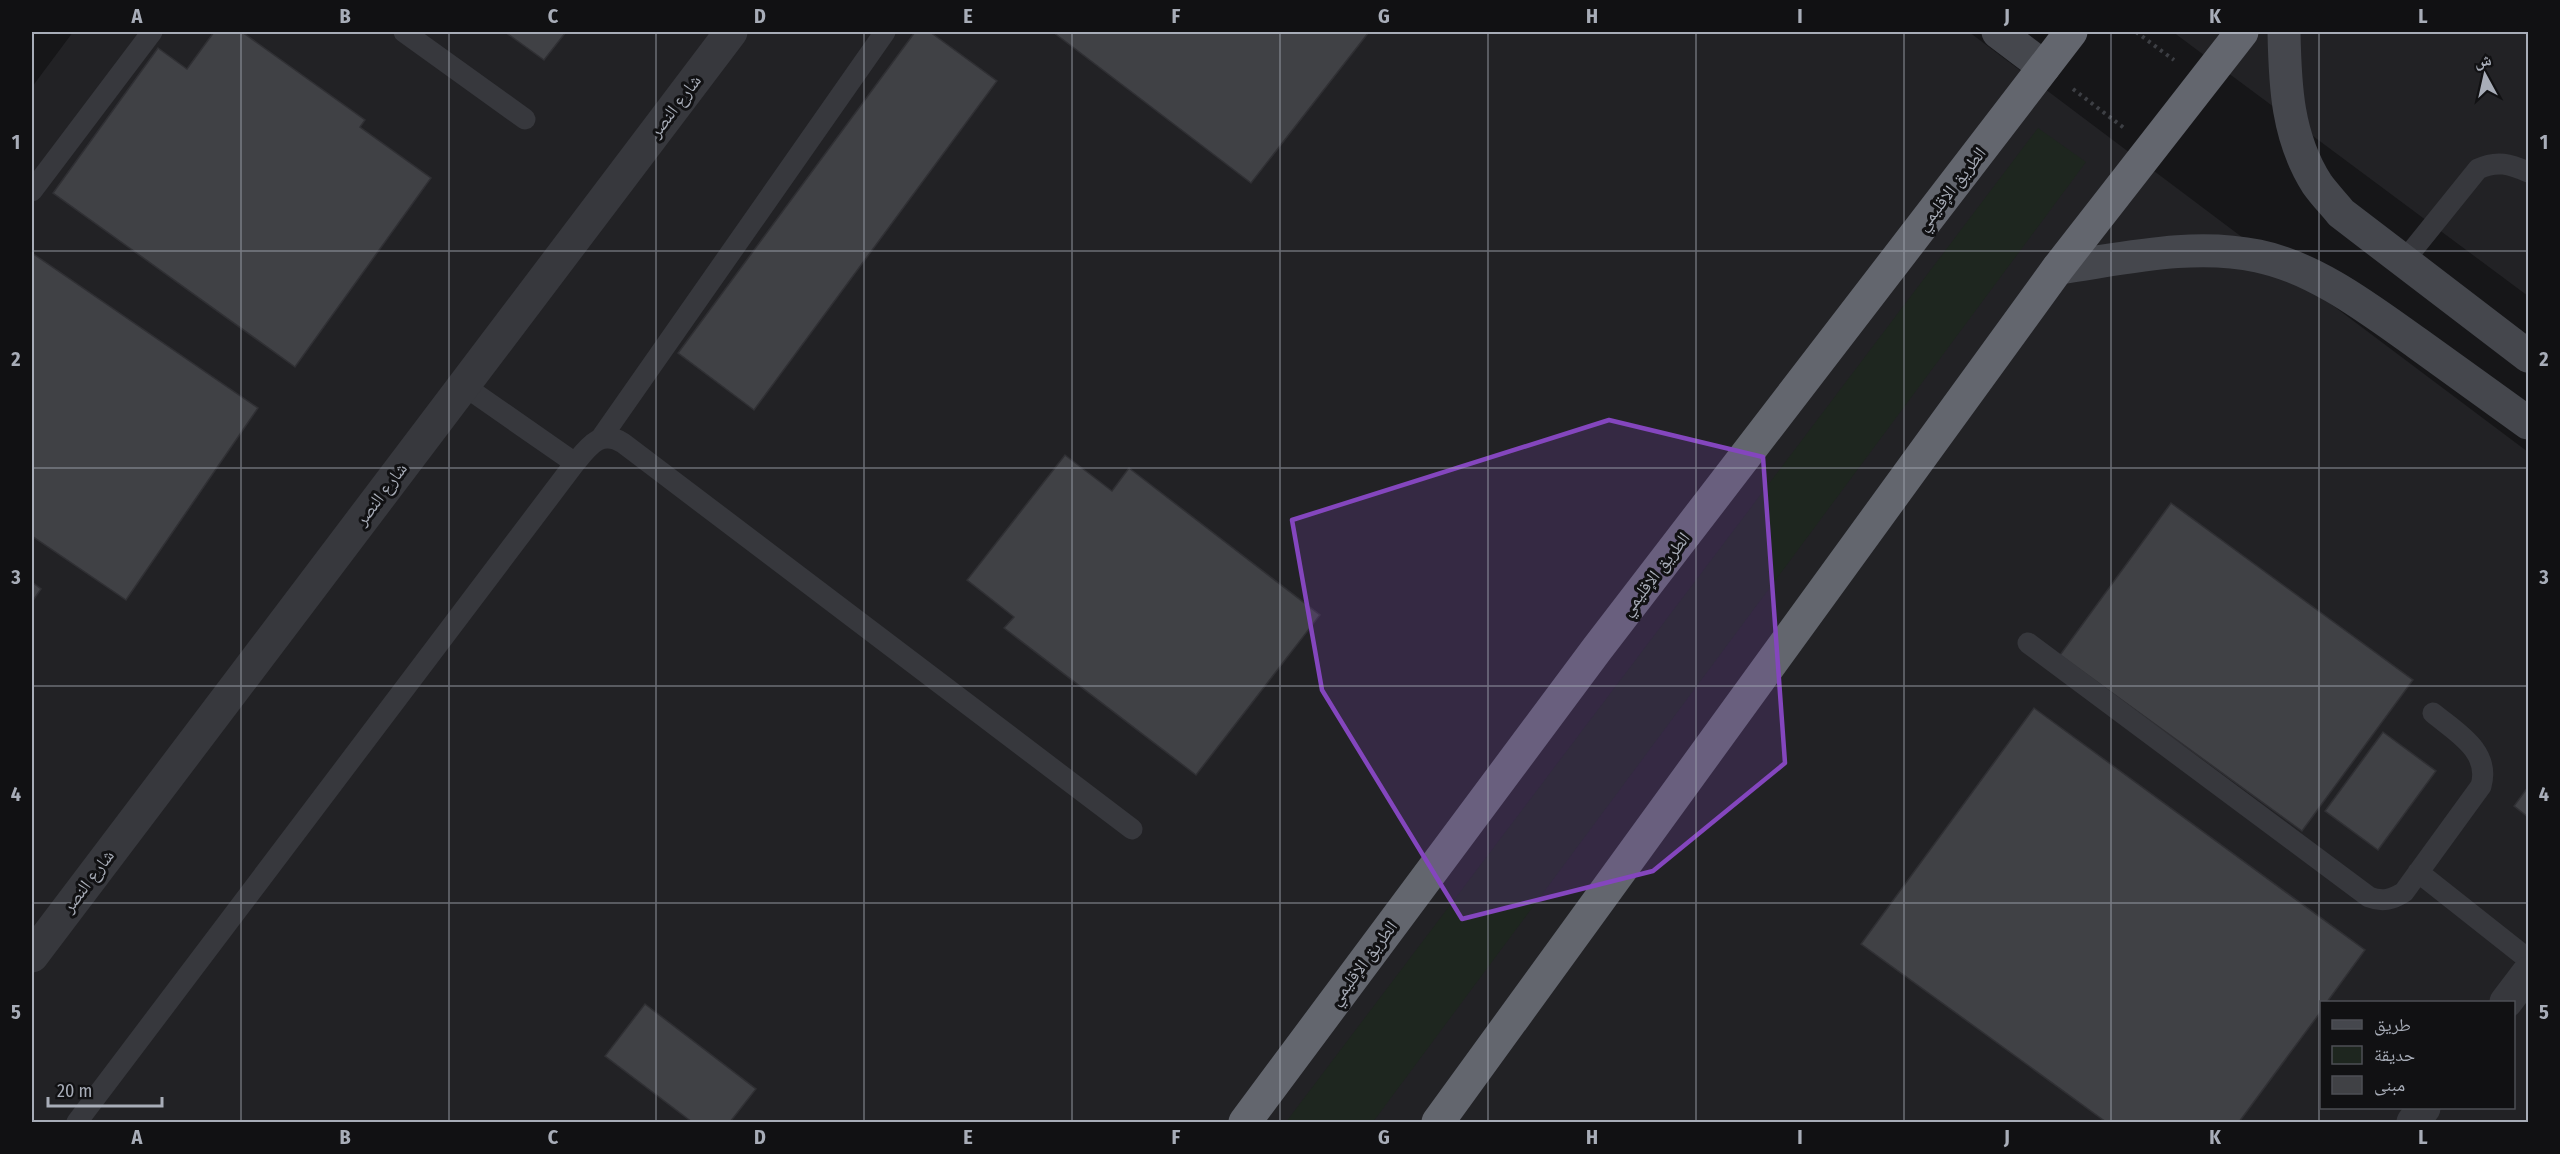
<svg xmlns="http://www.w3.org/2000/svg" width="2560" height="1154" font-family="'Fira Sans Condensed','Noto Naskh Arabic',sans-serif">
<rect width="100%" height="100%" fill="#161618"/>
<!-- built -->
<path fill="#222225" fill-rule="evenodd" d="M73,32H1969L2528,452V1122H32V87ZM2322,1002H2514V1108H2322Z
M2173,32H2528V296Z"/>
<!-- green -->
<path fill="#1e261f" d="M2038,128L2086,162L1373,1122H1286Z"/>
<!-- building -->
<path fill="#404145" stroke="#303034" stroke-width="1.5" d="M214,32H242L365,120L360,127L431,178L295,367L53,193L158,48L187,69Z
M505,32H566L544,60Z
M915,32H930L997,81L754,410L678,353Z
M1053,32H1369L1251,183Z
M32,253L258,408L126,600L32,536Z
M1065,455L1112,491L1129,468L1320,615L1196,775L1004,628L1014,617L967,580Z
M2171,503L2413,680L2302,831L2060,655Z
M32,582L41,589L32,602Z
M2034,708L2365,950L2327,1002H2322V1010L2239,1122H2106L1861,944Z
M2383,732L2436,771L2378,850L2325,811Z
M2528,787V817L2514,806Z
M645,1004L756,1089L730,1122H692L605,1056Z"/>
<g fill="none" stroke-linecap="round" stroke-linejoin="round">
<!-- path -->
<path stroke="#3d3f44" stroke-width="4" stroke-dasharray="3 4.5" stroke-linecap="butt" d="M2136,32L2174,60
M2073,89L2124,128"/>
<!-- lane -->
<path stroke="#37383d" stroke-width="21" d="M404,32L525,119
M32,191L152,32
M2403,262L2478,169C2497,160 2510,164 2528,172
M463,385L575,463
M601,438L885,32
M2028,643L2369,897C2382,902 2392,900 2404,892L2481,786C2491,751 2456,732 2433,713
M2418,872L2528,959
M77,1122L575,463C589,446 601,429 623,443L1132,829"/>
<!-- street -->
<path stroke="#37383d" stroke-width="33" d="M32,956L731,32
M2506,1002L2528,973
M2413,1122L2424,1108"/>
<!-- secondary -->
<path stroke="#45474d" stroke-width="33" d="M1998,32L2044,67
M2284,32C2285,85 2287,137 2317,184C2324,194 2333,203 2341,213L2528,356
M2058,268C2123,259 2192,242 2258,256C2316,268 2369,309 2417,343C2454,370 2491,396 2528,423"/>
<!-- highway -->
<path stroke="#63666e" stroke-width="33" d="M1245,1122L1597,649L2071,32
M1438,1122L2058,268L2242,32"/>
</g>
<!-- marked area -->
<path fill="#8446be" fill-opacity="0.2" stroke="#8446be" stroke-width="4.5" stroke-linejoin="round" d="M1609,420L1763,457L1785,763L1653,871L1462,919L1322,690L1292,520Z"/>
<!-- grid -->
<path fill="none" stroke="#a8adb8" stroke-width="1.5" stroke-opacity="0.55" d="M241,32V1122M449,32V1122M656,32V1122M864,32V1122M1072,32V1122M1280,32V1122M1488,32V1122M1696,32V1122M1904,32V1122M2111,32V1122M2319,32V1122M32,251H2528M32,468H2528M32,686H2528M32,903H2528"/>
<g text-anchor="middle" stroke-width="6" stroke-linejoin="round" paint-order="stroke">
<!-- street labels -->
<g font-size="18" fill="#a8adb8" stroke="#111113">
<text transform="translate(675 106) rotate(-53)" y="6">شارع النصر</text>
<text transform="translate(1951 189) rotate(-52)" y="6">الطريق الإقليمي</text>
<text transform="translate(381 494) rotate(-53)" y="6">شارع النصر</text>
<text transform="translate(1655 574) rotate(-52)" y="6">الطريق الإقليمي</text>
<text transform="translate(88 881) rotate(-53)" y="6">شارع النصر</text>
<text transform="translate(1363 963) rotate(-53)" y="6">الطريق الإقليمي</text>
</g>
</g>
<!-- border -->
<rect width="2560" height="1154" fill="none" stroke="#111113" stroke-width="66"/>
<!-- legend -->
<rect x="2320" y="1001" width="195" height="108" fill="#111113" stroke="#4d4f55" stroke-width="1.5"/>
<rect x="2332" y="1020" width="30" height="9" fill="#45474d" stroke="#4d4f55" stroke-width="1.5"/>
<text x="2374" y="1031" font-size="18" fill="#a8adb8">طريق</text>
<rect x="2332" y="1046" width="30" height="18" fill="#1e261f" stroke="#4d4f55" stroke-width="1.5"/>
<text x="2374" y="1061" font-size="18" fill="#a8adb8">حديقة</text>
<rect x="2332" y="1076" width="30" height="18" fill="#404145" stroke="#4d4f55" stroke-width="1.5"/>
<text x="2374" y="1091" font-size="18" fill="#a8adb8">مبنى</text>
<!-- north arrow -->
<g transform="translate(2485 75) rotate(352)" stroke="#111113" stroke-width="4.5" paint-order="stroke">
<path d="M0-4.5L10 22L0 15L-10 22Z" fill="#a8adb8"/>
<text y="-9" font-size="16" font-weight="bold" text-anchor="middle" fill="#a8adb8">ش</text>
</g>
<!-- scale -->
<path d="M48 1097v9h114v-9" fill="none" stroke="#a8adb8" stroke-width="3"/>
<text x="57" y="1097" font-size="18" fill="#a8adb8" stroke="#111113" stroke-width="4.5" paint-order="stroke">20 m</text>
<rect x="33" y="33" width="2494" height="1088" fill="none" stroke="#a8adb8" stroke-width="2"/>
<g font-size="20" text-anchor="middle" font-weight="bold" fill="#a8adb8">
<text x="137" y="23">A</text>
<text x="345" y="23">B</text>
<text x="553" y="23">C</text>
<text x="760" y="23">D</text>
<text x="968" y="23">E</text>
<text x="1176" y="23">F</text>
<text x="1384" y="23">G</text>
<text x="1592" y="23">H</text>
<text x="1800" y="23">I</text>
<text x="2007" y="23">J</text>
<text x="2215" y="23">K</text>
<text x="2423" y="23">L</text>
<text x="16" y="149">1</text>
<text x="2544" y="149">1</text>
<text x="16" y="366">2</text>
<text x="2544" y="366">2</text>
<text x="16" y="584">3</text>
<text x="2544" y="584">3</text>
<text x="16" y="801">4</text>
<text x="2544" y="801">4</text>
<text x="16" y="1019">5</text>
<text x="2544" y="1019">5</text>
<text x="137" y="1144">A</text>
<text x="345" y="1144">B</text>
<text x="553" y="1144">C</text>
<text x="760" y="1144">D</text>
<text x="968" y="1144">E</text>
<text x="1176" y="1144">F</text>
<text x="1384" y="1144">G</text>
<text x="1592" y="1144">H</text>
<text x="1800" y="1144">I</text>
<text x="2007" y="1144">J</text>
<text x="2215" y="1144">K</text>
<text x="2423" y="1144">L</text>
</g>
</svg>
